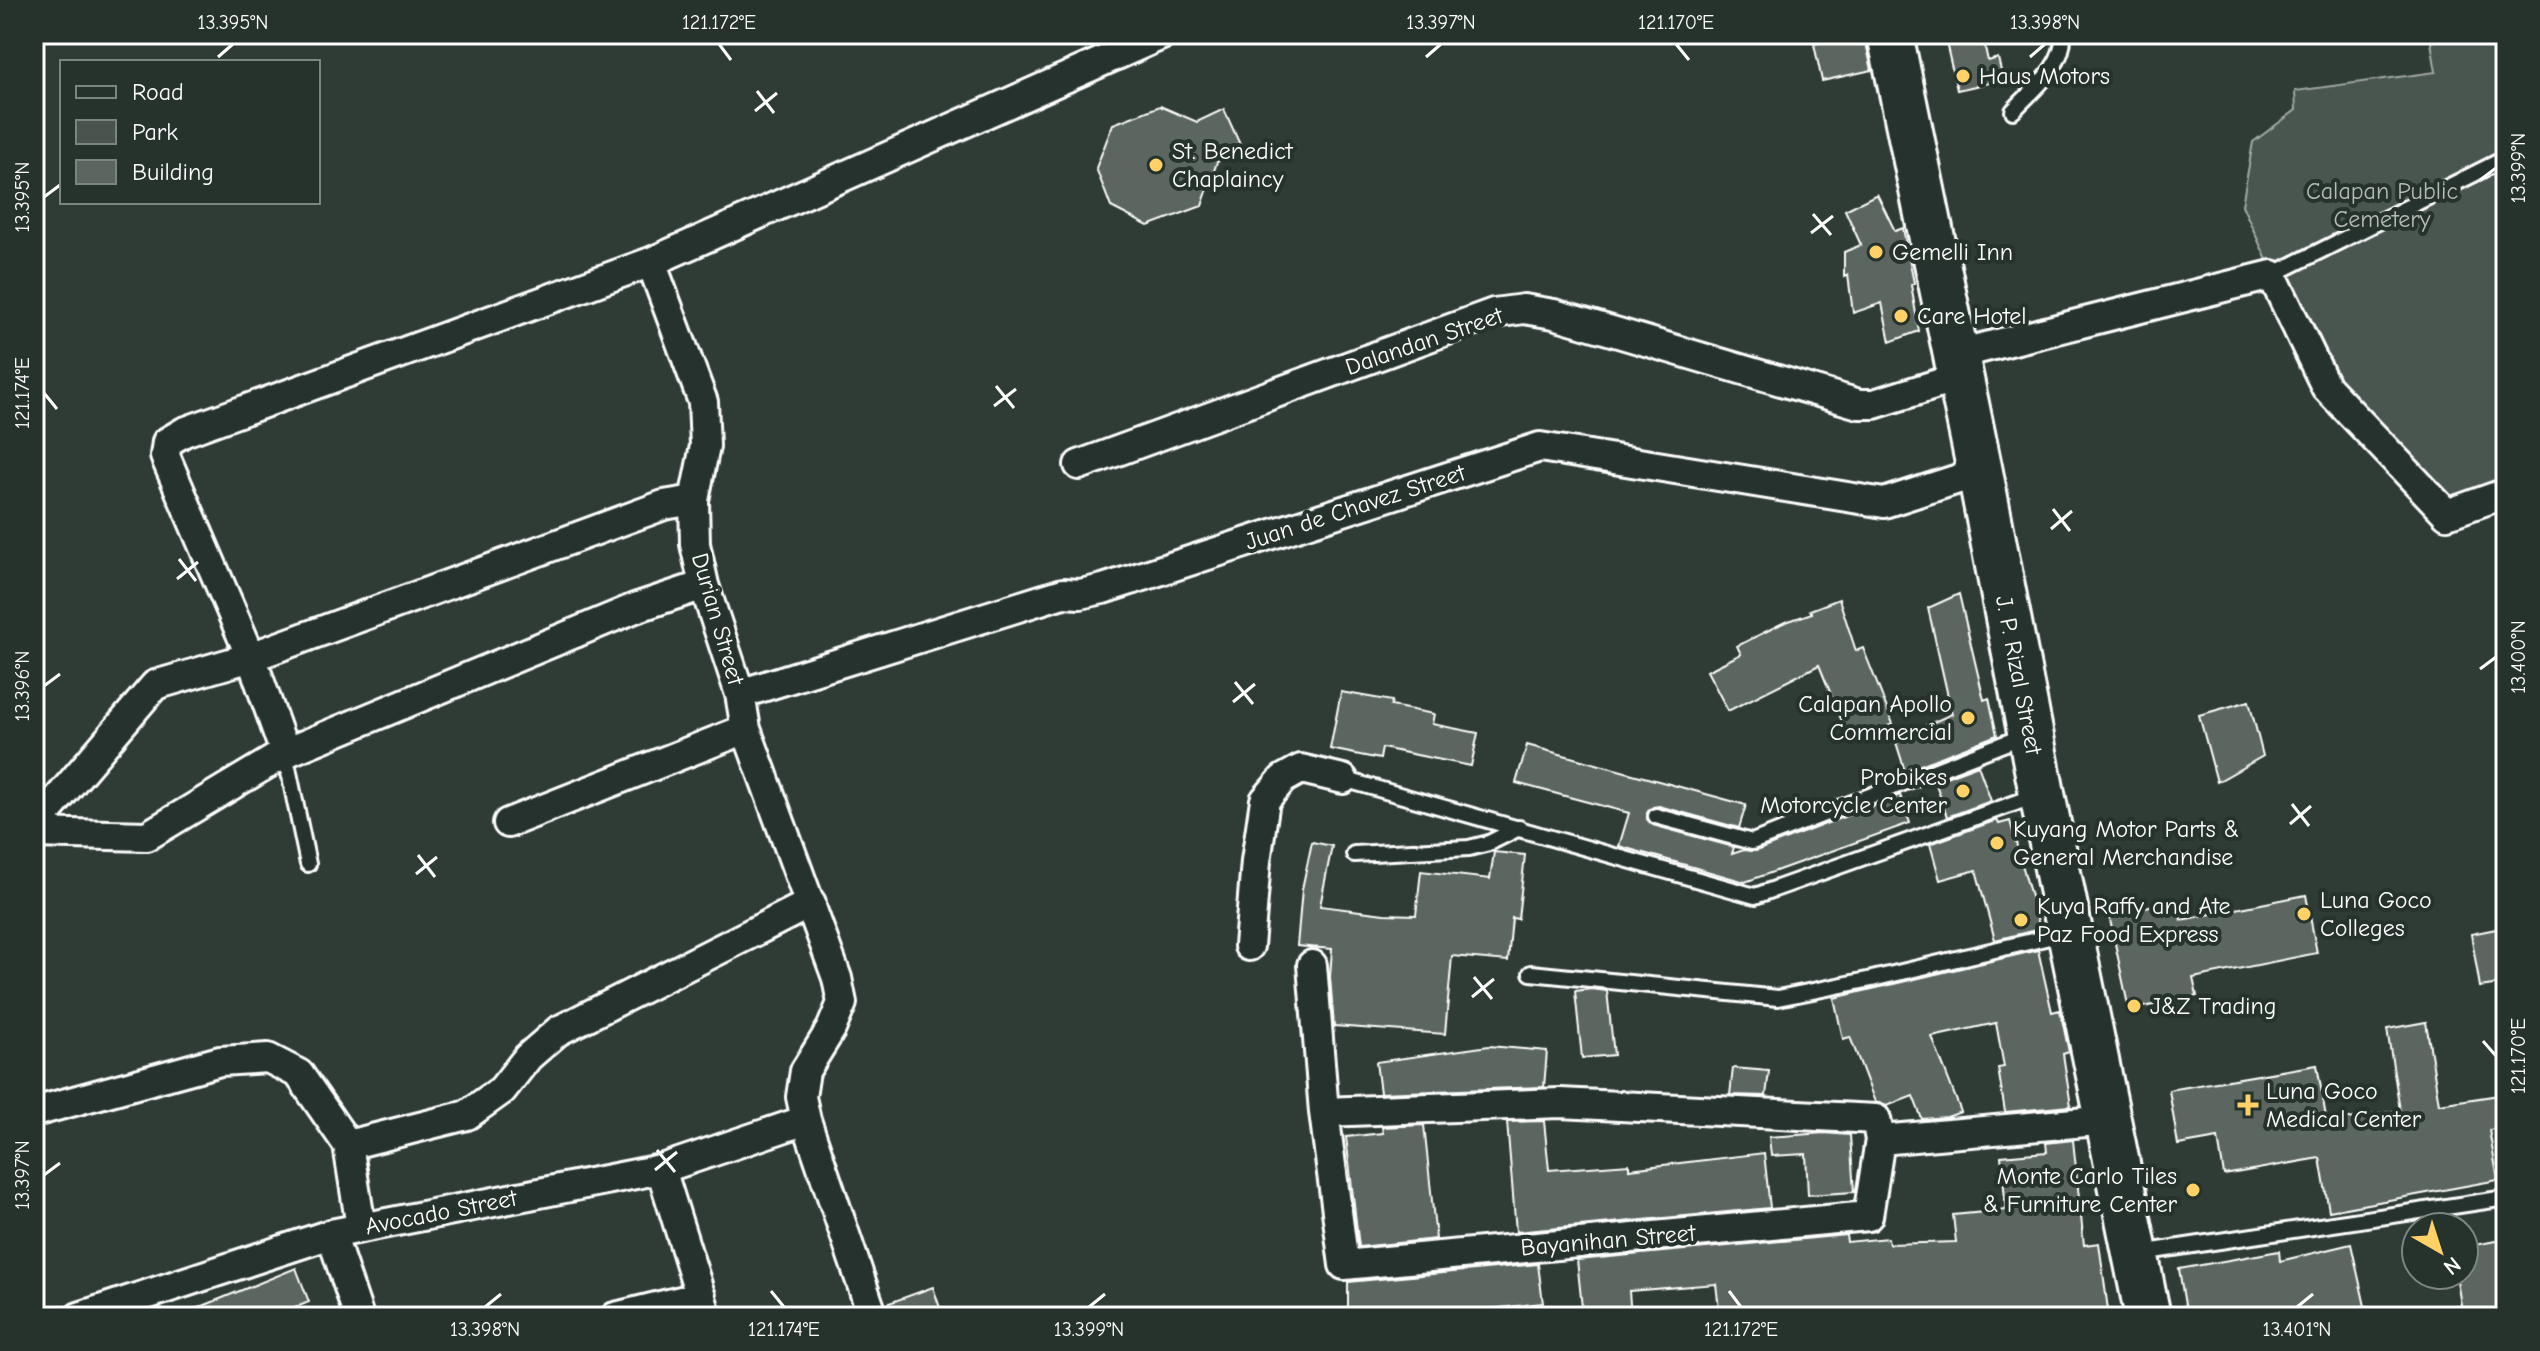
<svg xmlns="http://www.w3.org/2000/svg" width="2540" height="1351" font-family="'Comic Neue',sans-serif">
<rect width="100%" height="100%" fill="#2f3b35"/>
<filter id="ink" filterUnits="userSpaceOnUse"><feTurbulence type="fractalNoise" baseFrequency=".0125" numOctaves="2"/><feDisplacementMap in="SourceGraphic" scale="16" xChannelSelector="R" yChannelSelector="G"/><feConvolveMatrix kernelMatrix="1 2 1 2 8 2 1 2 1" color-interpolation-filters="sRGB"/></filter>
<g filter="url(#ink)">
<!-- green -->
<path fill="#4a544f" stroke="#a4aaa7" stroke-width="2" d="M2450,34H2506V485L2447,506L2328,381L2274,264L2267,260L2242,205L2253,142L2296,110L2295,91L2436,72L2431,42Z"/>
<!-- building -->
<path fill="#5b6661" stroke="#fff" stroke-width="2" d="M1859,34H1864L1872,70L1822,81L1814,44Z
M1944,34H1982L1988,61L1998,58L2003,80L1957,90Z
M1160,106L1197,122L1224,109L1242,149L1217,162L1202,206L1148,226L1111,207L1096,168L1113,124Z
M1877,194L1895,231L1903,228L1914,283L1911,285L1919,331L1890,342L1882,303L1853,313L1848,275L1844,277V252L1861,245L1845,210Z
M1959,594L1984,700L1989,698L1997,735L1905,771L1895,739L1952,714L1928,608Z
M1839,599L1856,651L1863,648L1893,724L1850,741L1819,665L1728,711L1707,671L1741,654L1737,646L1783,623L1812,613L1810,610Z
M1341,692L1392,701L1391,706L1434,714L1432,724L1478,733L1471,766L1382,748L1380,759L1330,749Z
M2249,701L2263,756L2217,782L2199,715Z
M1527,745L1746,805L1739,828L1659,806L1653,807L1647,813V819L1653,825L1734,847L1732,854L1744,850L1756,851L1900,795L1910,823L1745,882L1619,846L1629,813L1516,783Z
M1978,765L1991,801L1947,817L1935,781Z
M1997,820L1999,824L2010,821L2040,929L1995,940L1976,870L1940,880L1930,844Z
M1312,842L1332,846L1320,906L1384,914L1416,915L1421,871L1490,879L1494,852L1525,855L1518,919L1512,918L1508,961L1452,956L1445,1034L1334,1026L1330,977L1332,949L1297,946L1302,889Z
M2306,895L2317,953L2193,978L2197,996L2129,1010L2109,915L2177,900L2181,920Z
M2506,927V983L2480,987L2471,934Z
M2038,950L2052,1012L2060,1010L2069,1052L2063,1054L2071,1106L2005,1112L1998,1068L2004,1067L1996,1023L1932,1037L1961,1112L1947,1117L1922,1119L1913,1096L1887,1106L1875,1102L1850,1037L1843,1039L1834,998Z
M1592,989L1607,991L1614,1055L1582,1058L1575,991Z
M2426,1022L2439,1104L2506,1094V1127L2489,1130L2498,1180L2329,1211L2320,1158L2224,1175L2218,1138L2178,1145L2169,1090L2317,1065L2327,1123L2400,1110L2387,1029Z
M1489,1046L1547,1051L1544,1087L1380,1093L1376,1062Z
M1733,1068L1769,1071L1766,1096L1730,1095Z
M1544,1121L1549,1170L1629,1164V1169L1764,1153L1770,1208L1516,1232L1507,1122Z
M1424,1125L1436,1239L1359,1247L1346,1137L1383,1133L1382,1127Z
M1824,1133L1850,1135L1854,1192L1808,1195L1806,1154L1771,1156L1769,1137Z
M2073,1140L2084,1245L2099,1243L2109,1317H1720L1716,1284L1629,1291L1631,1317H1583L1577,1260L1846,1235L1847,1242L1888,1238L1889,1244L1956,1242L1953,1215L2006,1210L2001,1156L2047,1152L2046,1143Z
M2506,1239V1317H2463L2456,1275H2464V1247Z
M2351,1244L2365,1306L2317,1317H2187L2179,1269L2279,1251L2280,1261Z
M1538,1264L1543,1303L1462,1312L1421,1313V1317L1348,1314V1282Z
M296,1268L309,1302L272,1317H176Z
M933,1287L943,1317H894L889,1303Z"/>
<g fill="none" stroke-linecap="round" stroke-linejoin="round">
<!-- service casing -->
<g stroke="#fff" stroke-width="20">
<path id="service" d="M2013,111C2033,89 2065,66 2063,34
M2272,275L2506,158
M285,753L308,864
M1343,779L1755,896L2038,795
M1656,816L1752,842L2026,735
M1354,854L1469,848L1489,843L1519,828
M1531,973L1778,998L1872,979L2066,933
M2140,1253L2506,1198"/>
</g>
<!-- minor casing -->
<g stroke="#fff" stroke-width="34">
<path id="minor" d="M1954,355L2272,275L2326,387L2447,514L2506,493
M1079,465L1494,313L1524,309L1554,314L1859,404H1874L1960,377
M740,694L1063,593L1080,594L1103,589L1540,447L1884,503L1980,472
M285,753L251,657L165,456L167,442L184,432L651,262
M508,823L746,729
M34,827L155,685L251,657L664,505L694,500
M34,833L147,836L285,753L635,608L704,585
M1249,946L1256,861L1265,800L1283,779L1301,769L1343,779
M1312,965L1324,1112L1344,1265L1868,1216L1880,1140L2109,1120
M34,1112L220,1061L268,1058L299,1074L348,1145
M1324,1112L1560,1103L1876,1119L1880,1140
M661,1169L707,1317
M361,1227L348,1145L467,1115L502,1090L528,1057L558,1031L811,903
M331,1234L359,1317
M79,1317L331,1234L661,1169L806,1120
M615,1317L701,1296
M873,1317L806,1120L801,1097L805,1071L831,1029L842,1003L837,978L746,729L740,694L704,585L695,544L694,500L705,446L703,402L651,262L1164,34"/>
</g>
<!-- trunk casing -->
<g stroke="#fff" stroke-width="50">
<path id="trunk" d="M1890,34L1980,472L2042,794L2148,1317"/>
</g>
<!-- service -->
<use href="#service" stroke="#26332d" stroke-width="14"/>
<!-- minor -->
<use href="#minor" stroke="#26332d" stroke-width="28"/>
<!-- trunk -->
<use href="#trunk" stroke="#26332d" stroke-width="44"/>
</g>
</g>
<!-- ticks -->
<path fill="none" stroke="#fff" stroke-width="3" d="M719,44L731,60M1676,44L1689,60M218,57L233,44M1426,57L1441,44M2030,57L2045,44M757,91L774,113M755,111L777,93M2480,180L2496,168M44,197L60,185M1813,214L1831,235M1811,233L1833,216M996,386L1014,408M44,393L57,409M994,406L1016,389M2053,509L2070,531M2051,529L2072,511M179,559L196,581M177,579L198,562M2480,669L2496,657M1235,682L1253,704M44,686L60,674M1233,702L1255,684M2292,804L2309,826M2290,824L2311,806M418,855L435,877M416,874L437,857M1474,977L1492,999M1472,997L1494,979M2483,1041L2496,1056M657,1150L675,1172M655,1170L677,1152M44,1175L60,1163M771,1291L784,1307M1729,1291L1741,1307M485,1307L501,1294M1089,1307L1105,1294M2297,1307L2313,1294"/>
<!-- markers -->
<g fill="#ffd166" stroke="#26332d" stroke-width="3">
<circle cx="1963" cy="76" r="8"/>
<circle cx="1156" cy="165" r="8"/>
<circle cx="1876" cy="252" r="8"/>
<circle cx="1901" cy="316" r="8"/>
<circle cx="1968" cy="718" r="8"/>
<circle cx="1963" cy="791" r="8"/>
<circle cx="1997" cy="843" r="8"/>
<circle cx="2304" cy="914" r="8"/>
<circle cx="2021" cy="920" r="8"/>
<circle cx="2134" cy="1006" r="8"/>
<path d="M2244 1093h8v8h8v8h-8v8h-8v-8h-8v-8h8z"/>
<circle cx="2193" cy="1190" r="8"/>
</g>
<g text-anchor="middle" stroke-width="8" stroke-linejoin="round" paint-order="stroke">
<!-- poi labels -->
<g font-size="24" fill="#fff" stroke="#26332d" text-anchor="start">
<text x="1979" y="84">Haus Motors</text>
<text x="1172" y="159">St. Benedict<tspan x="1172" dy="28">Chaplaincy</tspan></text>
<text x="1892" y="260">Gemelli Inn</text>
<text x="1917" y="324">Care Hotel</text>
<text x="1952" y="712" text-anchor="end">Calapan Apollo<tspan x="1952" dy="28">Commercial</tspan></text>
<text x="1947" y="785" text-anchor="end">Probikes<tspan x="1947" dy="28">Motorcycle Center</tspan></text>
<text x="2013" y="837">Kuyang Motor Parts &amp;<tspan x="2013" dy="28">General Merchandise</tspan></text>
<text x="2320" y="908">Luna Goco<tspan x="2320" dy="28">Colleges</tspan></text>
<text x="2037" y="914">Kuya Raffy and Ate<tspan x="2037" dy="28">Paz Food Express</tspan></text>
<text x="2150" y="1014">J&amp;Z Trading</text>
<text x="2266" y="1099">Luna Goco<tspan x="2266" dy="28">Medical Center</tspan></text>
<text x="2177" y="1184" text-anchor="end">Monte Carlo Tiles<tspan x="2177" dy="28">&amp; Furniture Center</tspan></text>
</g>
<!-- park labels -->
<g font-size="24" fill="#b7bbb9" stroke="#26332d">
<text x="2382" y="199">Calapan Public<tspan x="2382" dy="28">Cemetery</tspan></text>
</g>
<!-- street labels -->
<g font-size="24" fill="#fff" stroke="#26332d">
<text transform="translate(1424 341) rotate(-19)" y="8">Dalandan Street</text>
<text transform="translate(1355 507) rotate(-18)" y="8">Juan de Chavez Street</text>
<text transform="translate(718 619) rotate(74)" y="8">Durian Street</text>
<text transform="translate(2019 675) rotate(79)" y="8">J. P. Rizal Street</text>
<text transform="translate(441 1212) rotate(-11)" y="8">Avocado Street</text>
<text transform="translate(1608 1240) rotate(-5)" y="8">Bayanihan Street</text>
</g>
</g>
<!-- margin -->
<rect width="2540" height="1351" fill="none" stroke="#26332d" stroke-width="88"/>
<!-- legend -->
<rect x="60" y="60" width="260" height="144" fill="#26332d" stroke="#7d8581" stroke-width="2"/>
<rect x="76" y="86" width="40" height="12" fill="#26332d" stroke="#7d8581" stroke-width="2"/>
<text x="132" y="100" font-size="24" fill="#ffffff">Road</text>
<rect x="76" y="120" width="40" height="24" fill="#4a544f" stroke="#7d8581" stroke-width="2"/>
<text x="132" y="140" font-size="24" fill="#ffffff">Park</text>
<rect x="76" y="160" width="40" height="24" fill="#5b6661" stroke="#7d8581" stroke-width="2"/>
<text x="132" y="180" font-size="24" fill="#ffffff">Building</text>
<!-- north arrow -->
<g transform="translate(2440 1251) rotate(141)"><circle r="38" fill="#26332d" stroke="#7d8581" stroke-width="2"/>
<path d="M0-6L14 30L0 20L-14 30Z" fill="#ffd166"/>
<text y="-12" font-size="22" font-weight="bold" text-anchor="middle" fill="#ffffff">N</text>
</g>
<rect x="44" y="44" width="2452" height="1263" fill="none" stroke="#fff" stroke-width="3"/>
<g font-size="20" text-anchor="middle" fill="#fff">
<text x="233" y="29">13.395°N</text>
<text x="719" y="29">121.172°E</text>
<text x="1441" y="29">13.397°N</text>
<text x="1676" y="29">121.170°E</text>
<text x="2045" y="29">13.398°N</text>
<text transform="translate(2518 168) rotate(-90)" y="7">13.399°N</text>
<text transform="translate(22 197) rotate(-90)" y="7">13.395°N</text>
<text transform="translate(22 393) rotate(-90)" y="7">121.174°E</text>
<text transform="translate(2518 657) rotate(-90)" y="7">13.400°N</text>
<text transform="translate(22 686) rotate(-90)" y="7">13.396°N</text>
<text transform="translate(2518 1056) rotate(-90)" y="7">121.170°E</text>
<text transform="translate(22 1175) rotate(-90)" y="7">13.397°N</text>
<text x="485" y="1336">13.398°N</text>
<text x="784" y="1336">121.174°E</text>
<text x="1089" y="1336">13.399°N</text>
<text x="1741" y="1336">121.172°E</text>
<text x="2297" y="1336">13.401°N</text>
</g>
</svg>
